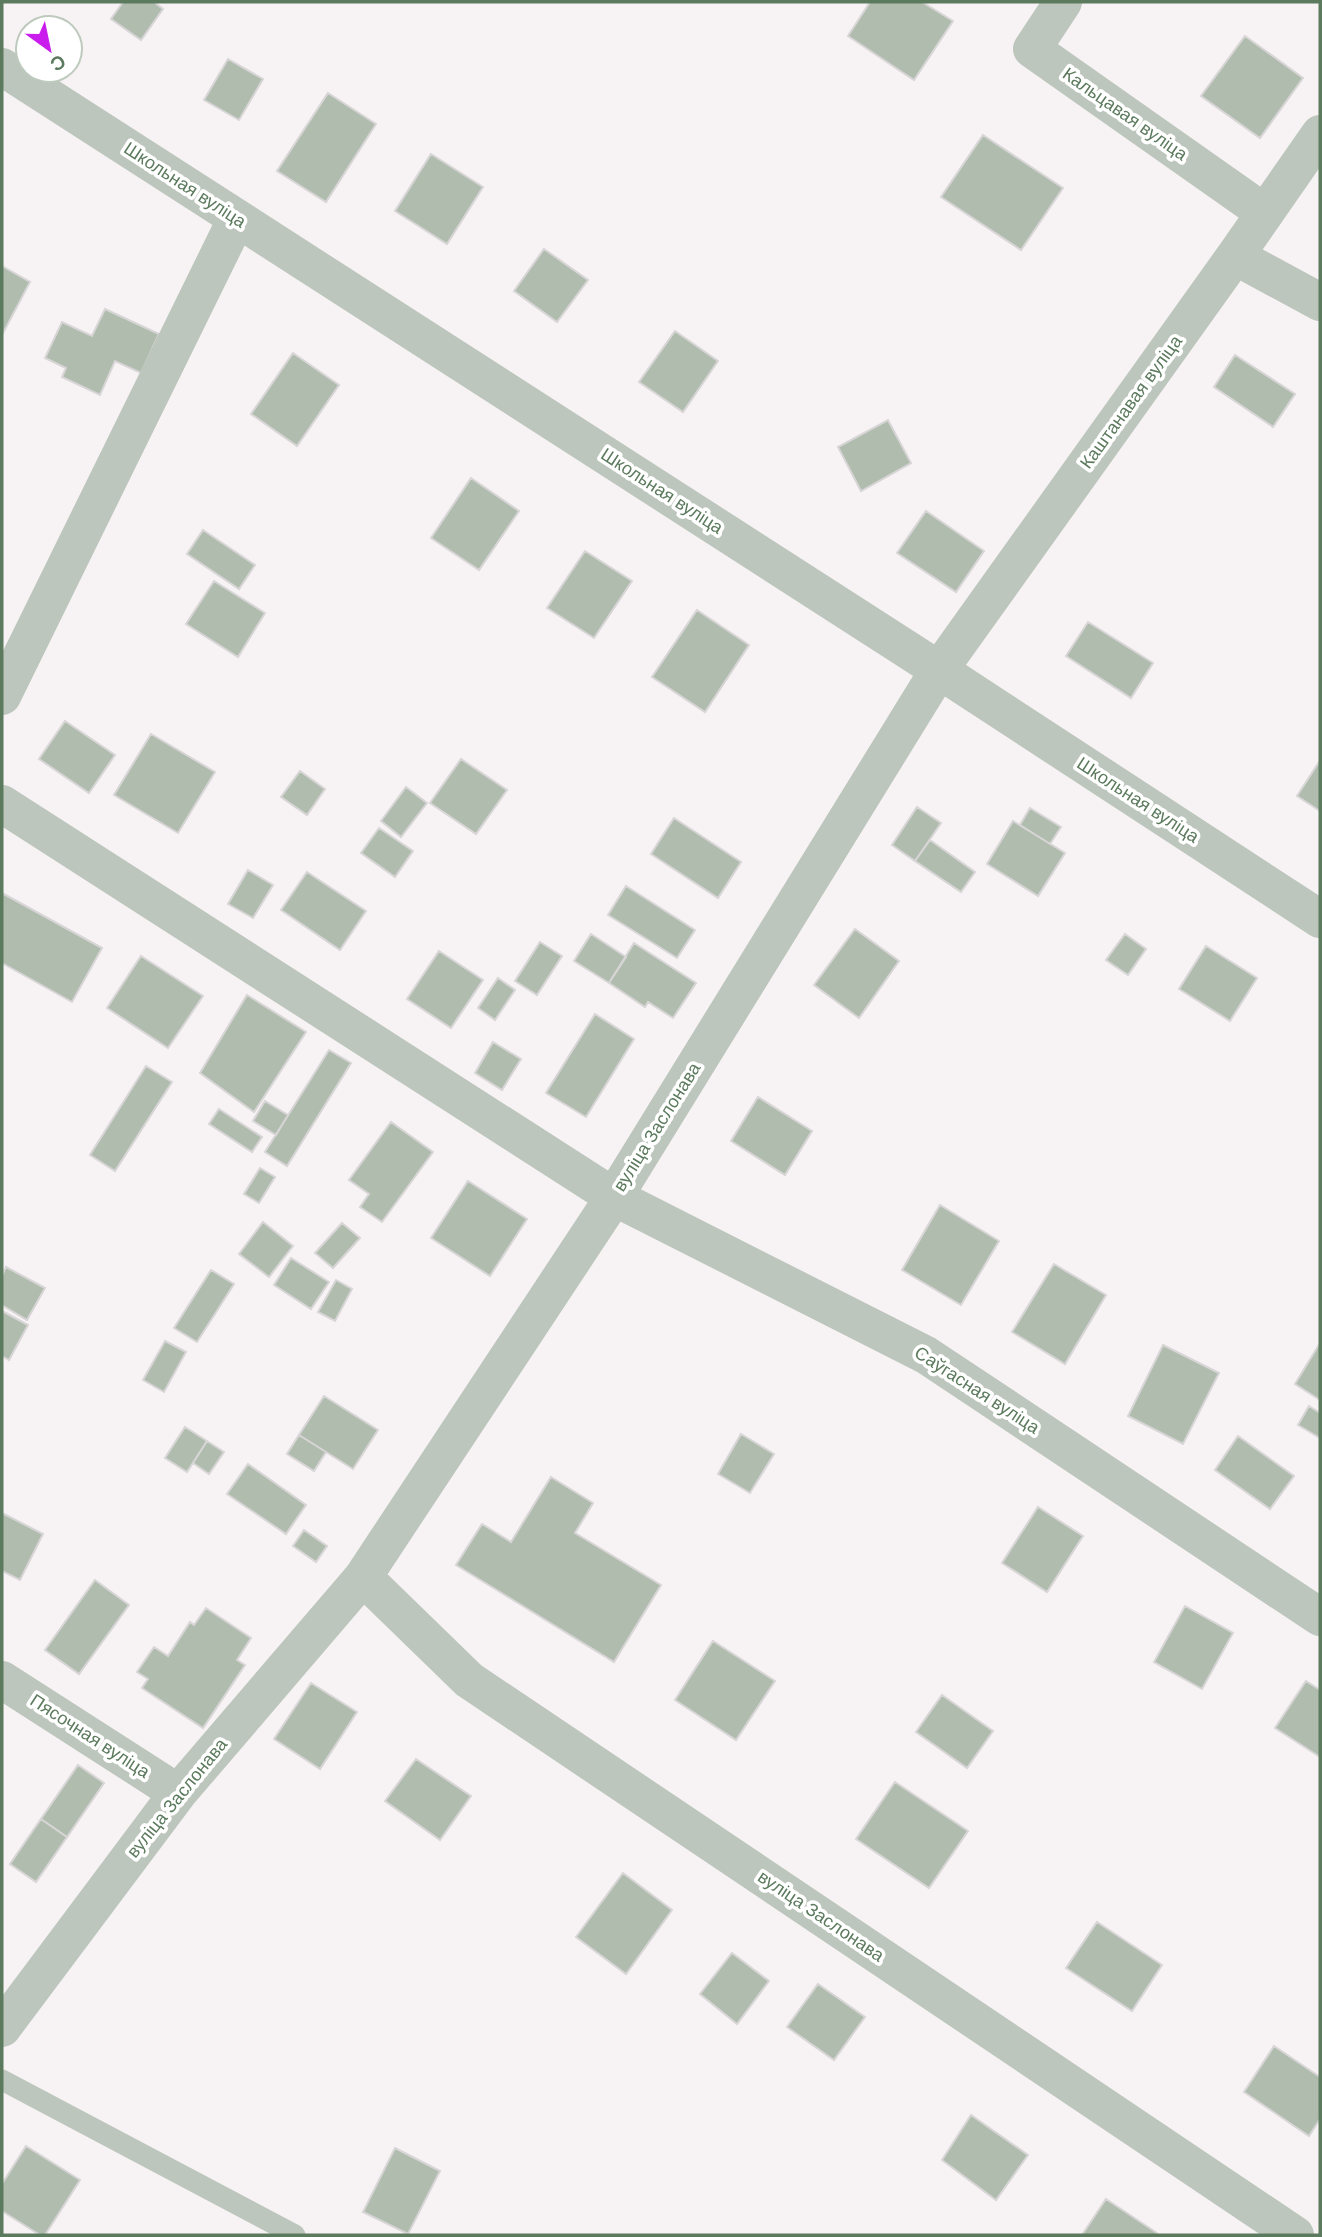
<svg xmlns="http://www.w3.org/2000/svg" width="1322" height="2237" font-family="Arial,sans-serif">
<rect width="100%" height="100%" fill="#f7f3f4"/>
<!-- building -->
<path fill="#afbcae" stroke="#d8d5d6" stroke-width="2" d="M123,2H154L163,9L141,40L111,19Z
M870,2H922L953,21L914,80L848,36Z
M1245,36L1303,78L1260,138L1201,96Z
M228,59L263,79L239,120L204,100Z
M328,93L376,124L326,202L277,171Z
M983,135L1063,188L1021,250L941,197Z
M431,154L483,187L447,244L395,211Z
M544,249L588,280L557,322L514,291Z
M2,266L30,282L2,335Z
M105,309L159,334L141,373L115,361L100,395L62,377L66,368L45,358L62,322L92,336Z
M675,331L718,361L683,412L639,382Z
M293,353L339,385L297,446L251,414Z
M1235,355L1295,394L1273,427L1214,387Z
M888,420L911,463L861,491L838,447Z
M471,478L519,511L479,570L431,538Z
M926,511L984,551L956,592L897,553Z
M203,530L255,565L239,589L187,554Z
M585,551L632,581L594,638L547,608Z
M214,581L265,613L238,657L186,624Z
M697,610L749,645L705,712L652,677Z
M1088,622L1153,663L1131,698L1066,656Z
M65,721L115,755L89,793L39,759Z
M151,734L215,772L178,833L114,795Z
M461,759L507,790L476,834L430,803Z
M1319,762L1320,763V811L1297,796Z
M300,771L325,789L307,815L281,797Z
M406,787L427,803L401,837L381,821Z
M917,807L941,823L915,861L892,845Z
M1030,808L1061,827L1050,844L1020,825Z
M674,818L741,862L718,898L651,854Z
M1013,821L1065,853L1038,896L987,864Z
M379,828L413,851L395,877L361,853Z
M930,840L975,872L961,892L915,861Z
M248,870L273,885L253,918L228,904Z
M307,872L366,911L340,950L281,910Z
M626,886L695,930L677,958L608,915Z
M2,893L102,948L72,1002L2,963Z
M855,929L899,961L859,1018L814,985Z
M591,934L626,957L609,983L574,961Z
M1125,934L1146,949L1128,975L1106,960Z
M540,942L562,956L537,995L515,981Z
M634,943L696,983L673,1018L648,1002L645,1007L609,983Z
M1206,946L1257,978L1230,1021L1179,989Z
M439,951L483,980L451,1028L407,999Z
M141,956L203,996L168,1048L107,1008Z
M498,978L515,990L495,1020L478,1008Z
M247,995L306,1032L254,1112L200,1073Z
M595,1014L634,1039L586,1117L546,1093Z
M493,1042L521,1059L502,1090L475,1073Z
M329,1050L351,1063L287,1166L265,1152Z
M146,1066L172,1082L115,1171L90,1155Z
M758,1097L812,1131L785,1175L731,1141Z
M265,1101L288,1115L276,1135L253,1121Z
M219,1109L262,1137L252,1152L209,1124Z
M391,1122L433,1152L382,1222L360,1207L369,1194L349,1180Z
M260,1168L275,1177L259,1203L244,1194Z
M468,1181L527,1219L490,1276L431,1238Z
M940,1205L999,1241L961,1305L902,1270Z
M263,1222L293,1246L269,1277L239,1254Z
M342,1223L360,1238L333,1268L315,1253Z
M291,1258L329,1282L311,1309L274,1285Z
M1054,1264L1106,1295L1065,1364L1012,1332Z
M6,1267L45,1288L27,1320L2,1305V1276Z
M211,1270L234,1284L197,1342L174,1328Z
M336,1280L352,1289L335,1321L318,1312Z
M2,1311L28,1325L9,1360L2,1356Z
M165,1341L186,1352L164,1392L143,1380Z
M1320,1343V1400L1295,1384Z
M1163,1345L1219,1373L1183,1444L1128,1416Z
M324,1396L378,1430L353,1469L299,1435Z
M1309,1406L1320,1413V1438L1298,1425Z
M185,1427L207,1441L187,1472L165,1458Z
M741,1434L774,1454L750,1493L718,1474Z
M299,1435L326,1452L314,1471L287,1454Z
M1238,1436L1294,1476L1270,1509L1215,1470Z
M207,1441L224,1452L209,1474L193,1463Z
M248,1464L306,1505L286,1534L227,1494Z
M551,1477L593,1503L575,1533L661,1585L614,1662L456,1565L482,1524L511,1542Z
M1038,1507L1083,1536L1047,1592L1002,1563Z
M2,1513L43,1534L20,1580L2,1571Z
M304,1530L327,1546L316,1562L293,1546Z
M95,1580L129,1605L79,1674L45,1650Z
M1185,1606L1233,1633L1202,1689L1154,1662Z
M206,1608L251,1638L237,1660L245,1665L203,1728L142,1688L148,1679L137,1672L154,1647L168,1656L190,1622L194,1625Z
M713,1641L775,1681L736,1740L675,1700Z
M1306,1681L1320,1690V1757L1275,1728Z
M311,1683L357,1712L320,1769L274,1739Z
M942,1695L993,1731L967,1768L916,1732Z
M416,1759L471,1796L440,1840L385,1801Z
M78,1765L104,1783L67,1837L41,1819Z
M895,1782L968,1831L929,1888L856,1839Z
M41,1819L67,1837L36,1882L10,1864Z
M623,1873L672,1910L626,1974L576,1937Z
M1097,1922L1162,1965L1132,2011L1066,1968Z
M732,1953L769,1981L737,2024L700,1994Z
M818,1984L865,2017L834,2060L787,2027Z
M1274,2046L1320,2077V2119L1309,2136L1244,2092Z
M971,2115L1028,2155L996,2200L942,2160Z
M26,2146L80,2180L45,2235H40L2,2211V2184Z
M395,2148L440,2171L408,2234L363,2212Z
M1106,2199L1157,2233L1156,2235H1082Z"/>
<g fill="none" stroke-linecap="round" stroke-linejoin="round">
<!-- service -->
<path stroke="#bdc6bd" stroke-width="21" d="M2,2080L295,2235"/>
<!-- minor -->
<path stroke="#bdc6bd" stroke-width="38" d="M1063,2L1032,49L1265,213
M2,67L939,670L1320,919
M1235,256L1320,302
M2,696L237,218
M2,804L614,1197L926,1355L1320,1617
M363,1577L469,1680L1295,2235
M2,1680L178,1793
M2,2028L178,1793L363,1577L614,1197L939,670L1235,256L1320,134"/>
</g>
<g text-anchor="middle" stroke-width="7" stroke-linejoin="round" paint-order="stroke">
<!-- street labels -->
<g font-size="18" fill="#5c7a5d" stroke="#fff">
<text transform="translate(1125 114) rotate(35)" y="6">Кальцавая вуліца</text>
<text transform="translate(185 185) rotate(33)" y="6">Школьная вуліца</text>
<text transform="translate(1131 402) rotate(-54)" y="6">Каштанавая вуліца</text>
<text transform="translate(662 491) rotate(33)" y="6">Школьная вуліца</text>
<text transform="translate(1138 800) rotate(33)" y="6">Школьная вуліца</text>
<text transform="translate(657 1127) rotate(-58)" y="6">вуліца Заслонава</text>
<text transform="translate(977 1390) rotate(33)" y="6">Саўгасная вуліца</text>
<text transform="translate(90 1736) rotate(33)" y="6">Пясочная вуліца</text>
<text transform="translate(177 1798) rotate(-51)" y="6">вуліца Заслонава</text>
<text transform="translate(821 1916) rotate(34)" y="6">вуліца Заслонава</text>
</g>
</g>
<!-- border -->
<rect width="1322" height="2237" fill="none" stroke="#5c7a5d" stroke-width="7"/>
<!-- north arrow -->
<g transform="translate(49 49) rotate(147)"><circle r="33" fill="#ffffff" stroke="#becabe" stroke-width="2"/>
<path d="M0-5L12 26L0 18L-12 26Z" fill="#c91ced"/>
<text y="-10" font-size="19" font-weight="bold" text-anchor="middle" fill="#5c7a5d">С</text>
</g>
</svg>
